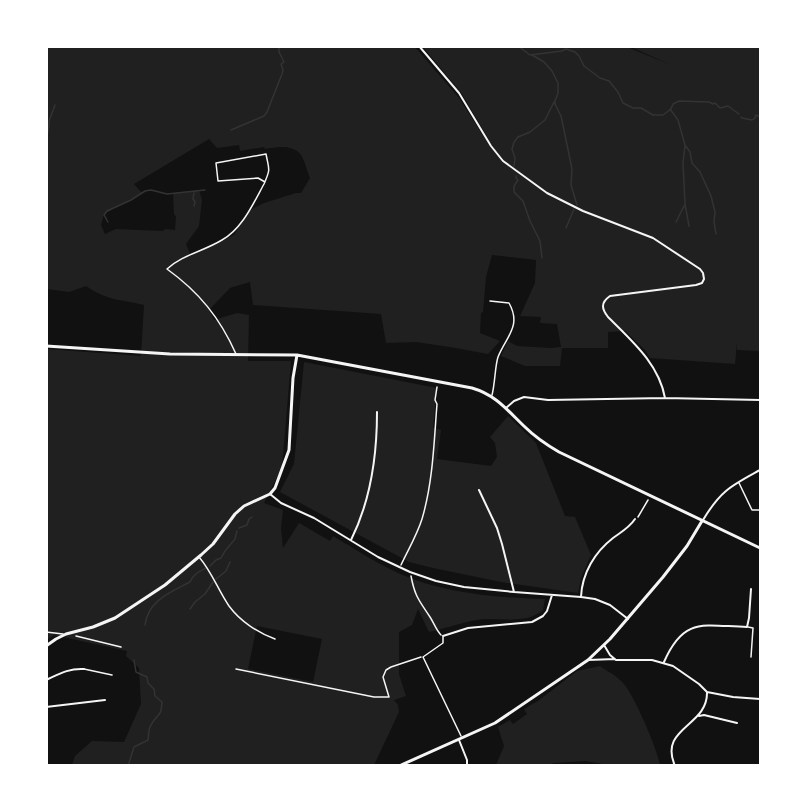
<svg xmlns="http://www.w3.org/2000/svg" width="807" height="812" font-family="'Open Sans',sans-serif">
<rect width="100%" height="100%" fill="#111"/>
<!-- green -->
<path fill="#202020" fill-rule="evenodd" d="M47,47H415L459,98L491,148L492,145L462,94L423,47H627L671,65L631,47H760V351L737,350V342L735,364L650,358L645,350L625,331L608,332V348H562L560,366H525L501,356L508,341L517,346L551,348L561,347L557,324L540,323L541,317L520,316L535,283L536,260L492,255L486,277L483,312L481,313L480,333L500,341L488,354L456,348L416,342L386,343L381,314L253,305L250,282L230,288L209,310L214,320L237,313L249,315L248,361H291L282,467L264,503L283,510L281,528L283,548L299,523L330,541L333,536C355,549 376,563 398,573C442,593 497,598 545,599L543,610C527,624 504,618 484,619C466,621 447,628 429,632L418,609L412,625L399,632V674L406,696L394,700L398,705L399,712L374,765H72L75,756L92,741L124,742L141,704L139,668L126,656L127,651L54,635L47,640V349L141,356L144,305C119,299 108,301 86,286L69,292L47,289ZM209,139L217,148L239,145L240,151L264,147L265,149C276,147 293,144 301,155C305,161 307,171 310,178L301,193H296L264,203L250,210L234,235L208,248L190,254L186,244L199,226L202,200L199,190L173,193L174,214L176,217L175,230L165,229L163,231L116,229L105,234L101,225L104,214L142,193L134,184ZM257,626L322,639L313,682L248,669Z
M304,362L437,388L433,428L441,430L437,459L491,466L497,457L495,443L490,437L508,416L536,443L565,516L575,517L591,555L581,578L578,593L501,582L433,568L409,562L280,492L294,464Z
M600,666C607,671 617,676 623,683C634,694 658,751 660,765L603,764L585,761L554,763L550,765H496L504,746L498,727L510,720L513,724L527,714L524,709L538,701L577,671Z"/>
<g fill="none" stroke-linecap="round" stroke-linejoin="round">
<!-- stream -->
<path stroke="#333" stroke-width="1.5" d="M518,46L530,55L562,51L566,49L575,52L579,56L584,66L600,78L609,81L618,92L623,103L633,108H641L653,115H663L671,109L673,104L679,101L709,102L713,104L715,103L720,108L728,106L739,114
M532,55L544,62L552,71L558,83V93L555,101V104L561,116L565,135L572,169L571,185L577,205
M670,109L678,120L685,145L690,152L692,163L700,172L711,196L715,212L714,222L716,234
M741,117L742,118L752,120L755,118L756,115L760,117
M231,130L264,116L267,112L282,74L283,70L281,64L284,62L279,52V46
M46,140L49,126V121L55,105
M685,146L683,163L685,204L689,226
M514,166L515,158L512,149L514,142L518,137L530,132L545,120L554,102
M516,176V178L518,180L514,186V192L523,201L530,221L540,241L542,258
M194,206L195,202L193,199L194,193
M108,222L104,215L107,211L131,200L145,191L151,190L167,194L205,190
M676,222L684,206
M566,228L574,209
M239,528L247,525L249,519L252,517
M210,566L216,560L221,558L225,551L235,539L237,531
M216,579L226,571L230,562
M190,609L195,602L205,594L213,582
M145,625C148,601 169,593 188,583C194,580 189,580 194,576C197,572 202,570 206,568
M128,766L134,747L148,740C149,735 148,729 151,725C157,713 161,719 162,702L155,696L154,689L148,683L147,677L136,672L134,660"/>
<!-- path -->
<path stroke="#f5f5f5" stroke-width="1.5" d="M638,517L648,500
M401,565C408,550 417,535 422,519C433,482 434,442 437,404L435,400L437,387
M411,576C415,597 419,600 430,617C434,623 436,630 441,635
M76,636L121,647
M236,669L374,697H389L383,677L386,670L391,667L421,657"/>
<!-- service -->
<path stroke="#f5f5f5" stroke-width="1.5" d="M490,301L509,303C522,326 506,337 498,357C495,366 495,384 492,395
M236,354C220,318 199,292 167,269C182,255 204,251 222,240C242,229 253,204 264,184C271,168 269,170 266,154L216,163L218,181L258,178L265,182
M739,483L752,510H760
M199,557C212,572 218,590 229,606C240,621 258,633 275,639
M748,627L753,628L751,657
M46,632L63,634
M443,637V643L423,657L461,736
M84,669L112,675"/>
<!-- minor -->
<path stroke="#f5f5f5" stroke-width="2" d="M419,46L459,93L491,146L503,161L547,193L583,211L653,238L700,269L703,273L704,279L702,283L696,285L610,296C600,303 602,309 608,317C632,341 659,364 665,398
M506,408L514,401L524,397L548,400L665,398L760,400
M479,490L497,528L502,544L514,592
M270,494L281,503L314,518L378,557L410,572L436,581L464,587L514,592L581,597L595,599L610,605L628,619
M703,520C721,490 731,486 760,470
M351,540C371,500 377,456 377,412
M581,597C582,573 595,552 613,538C621,532 629,528 635,519
M443,636L468,628L532,622L543,616L547,611L552,595
M604,645L610,655L616,660H652L673,666L699,684L707,692C708,727 658,727 675,766
M588,660L615,659
M664,662C684,616 704,626 747,627L749,618L751,589
M46,680C59,674 69,668 84,669
M707,692L733,697L760,699
M46,707L105,700
M699,716L704,715L737,723
M459,740L467,760V766
M46,761H47"/>
<!-- tertiary -->
<path stroke="#f5f5f5" stroke-width="3" d="M46,346L170,354L297,355L472,388C496,395 507,410 525,427C535,437 547,445 559,452L760,548
M46,646L56,639L66,634L93,627L115,618L165,585L201,555L213,544L235,514L244,506L270,494L275,488L289,450L293,378L297,355
M399,766L495,723L588,660L610,639L663,577L687,546L702,521"/>
</g>
<!-- border -->
<rect width="807" height="812" fill="none" stroke="#ffffff" stroke-width="96"/>
</svg>
